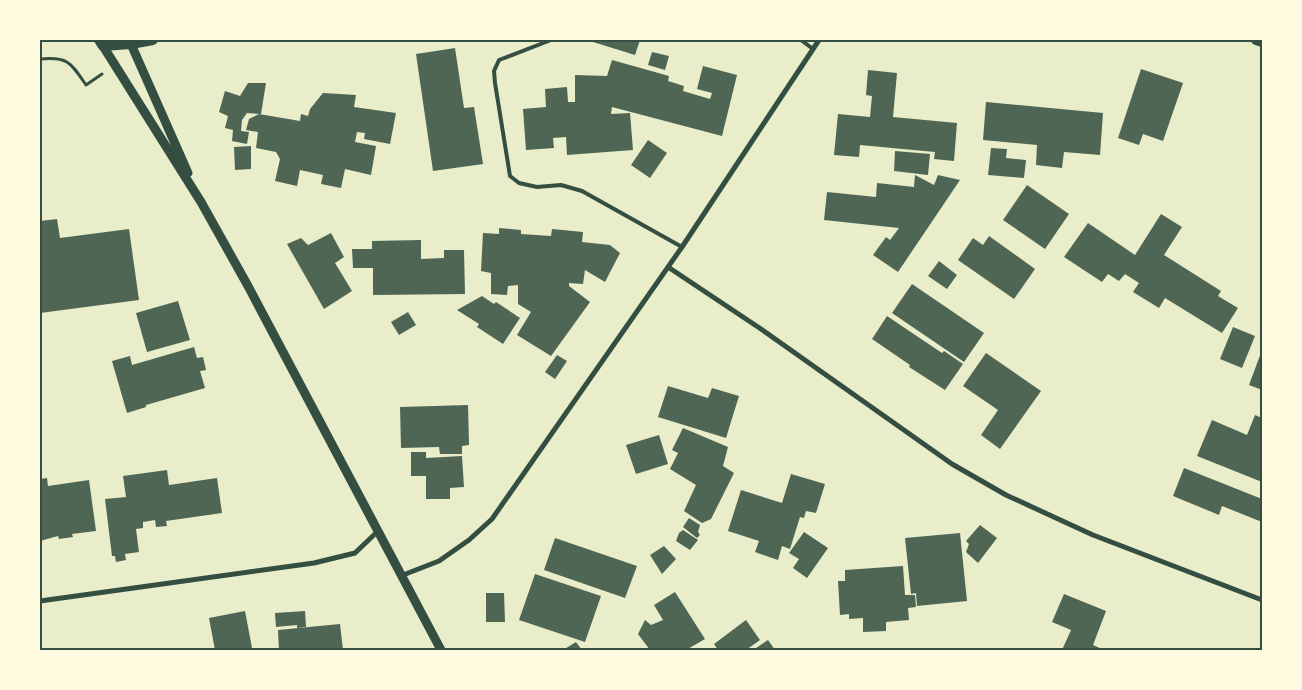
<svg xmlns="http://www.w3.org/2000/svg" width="1302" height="690" font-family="'Roboto Serif',serif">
<rect width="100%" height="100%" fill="#e9edc9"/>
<!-- building -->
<path fill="#4f6655" d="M594,40H640L635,55L593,42Z
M455,48L464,108L474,107L483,164L433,171L416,54Z
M652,52L669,56L665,70L648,65Z
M612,60L669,76L668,81L684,86L683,91L710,99L712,93L697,89L703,66L737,75L722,136L612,107L611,114L630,113L633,150L567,155L566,137L553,138L554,148L526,150L523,109L546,107L545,89L567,87L568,102H575V75L607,76Z
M1141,69L1183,83L1163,141L1143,134L1139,145L1118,138Z
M868,70L897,73L893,117L957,123L954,161L934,159L935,152L860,145L859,157L834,155L838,114L870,117L872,96L866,95Z
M248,83H266L261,114L247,113L242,120L241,131L249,132L247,144L232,141L233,130L225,128L228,116L219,112L225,91L240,96Z
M323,93L356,95L354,107L396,113L390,144L364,139L365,133L357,132L355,142L376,146L371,175L345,169L341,188L321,184L323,175L300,170L297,186L275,181L280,159L276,152L256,148L258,132L246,130L249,119L259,114L300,121L301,114L308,116L310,109Z
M986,102L1103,113L1100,155L1064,152L1062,168L1036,165L1037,145L983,140Z
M648,140L667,153L650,178L631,165Z
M251,146V169L235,170L234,147Z
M991,148L1007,149L1006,158L1026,160L1024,178L988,175Z
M895,151L930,154L928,175L894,171Z
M915,175L934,185L938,175L960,180L898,272L873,255L886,237L890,240L899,228L824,220L827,192L876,197L877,183L914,187Z
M1027,185L1069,214L1045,249L1003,220Z
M1161,214L1182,227L1164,255L1221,291L1218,296L1238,308L1222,333L1165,298L1159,308L1133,292L1139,283L1125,274L1119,281L1108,274L1102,282L1064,257L1088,223L1135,255Z
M57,219L60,238L129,229L139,300L40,313V221Z
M499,228L521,230V234L551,236L552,229L583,232L582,242L610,245L620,253L605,282L585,270L583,284L569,283V286L590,302L551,356L517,335L531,312L518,304V285L508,286L507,295L491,294V273L481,271L483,233L499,234Z
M331,233L344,257L335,263L352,291L324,309L287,244L301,238L308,245Z
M989,236L1035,269L1014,299L958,260L973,238L983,245Z
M421,240V259L444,258V250H464L465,294L373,295V268H353L352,249H372V241Z
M939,261L957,275L947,289L928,276Z
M912,284L984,333L964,362L892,313Z
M482,296L494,304L496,302L520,318L503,344L477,327L479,324L457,310Z
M178,301L190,340L147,352L136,313Z
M408,312L416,325L399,335L391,322Z
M887,316L942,353L944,351L963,364L945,390L909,367L910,365L872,339Z
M1233,327L1255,336L1242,368L1220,359Z
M194,347L197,358L203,357L206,370L200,371L205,388L146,405V407L127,413L112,361L130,356L132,365Z
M1262,350V390L1249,385Z
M986,353L1041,391L1000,449L981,435L998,410L963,386Z
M557,355L567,361L555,379L545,372Z
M668,386L708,398L712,388L739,396L726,438L658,417Z
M468,405L469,445L462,446V454H440L439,447L401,448L400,407Z
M1255,415L1262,418V482L1197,456L1212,420L1247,435Z
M683,428L728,447L723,466L734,473L711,519L702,523L684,511L696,485L670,469L678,453L672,450Z
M659,435L668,464L636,474L626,445Z
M411,452H426V458L462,456L464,487L450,488V499H426V476H411Z
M1184,468L1262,499V522L1222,506L1219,515L1173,496Z
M167,470L169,485L217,478L222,513L166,521L167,526L156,527L155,520L143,522V528L136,529L139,552L125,554L126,560L116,562L115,556H112L105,499L126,497L123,476Z
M791,474L825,484L816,513L806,511L804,518L800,517L790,549L782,546L778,560L755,552L759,541L728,531L741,490L782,503Z
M47,478L48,486L89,480L96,531L72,534L73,537L59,539L58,536L40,541V479Z
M689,518L700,525L698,532L700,535L697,538L683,527Z
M980,525L997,538L978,563L966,552L969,544L966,541Z
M683,530L698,540L690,550L676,541L679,533Z
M804,532L828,548L807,578L793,568L799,559L789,553Z
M960,533L967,601L917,606L916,593L911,594L905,538Z
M555,538L637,566L625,598L544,570Z
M664,546L676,559L662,574L650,555Z
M903,566L905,595H915L916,607L908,608L909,620L886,622V631L863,632V618L849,619V614L840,615L838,581H845V570Z
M535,574L601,596L585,642L519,620Z
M675,592L705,639L686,650H650L638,634L645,620L651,625L663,620L654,605Z
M486,593H504L505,622H486Z
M1064,594L1106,611L1093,645L1104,650H1062L1071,630L1052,622Z
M245,611L252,648L239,650H215L209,618Z
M305,611L306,627L297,628V625L276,627L275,613Z
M746,620L760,640L746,650H718L714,644Z
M340,624L343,650H279L278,630Z
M768,640L775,650H753Z
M576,642L582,650H563Z"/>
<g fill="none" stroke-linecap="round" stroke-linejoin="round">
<!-- path -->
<path stroke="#344e41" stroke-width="3" d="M40,59C68,56 71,63 86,85L102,74"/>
<!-- service -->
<path stroke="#344e41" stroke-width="4" d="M551,40L499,60L494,71L495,83L510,176L519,183L537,187L561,185L582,191L682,247
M801,40L813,49"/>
<!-- minor -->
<path stroke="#344e41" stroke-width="5" d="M668,267L761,329L952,464L1006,495L1093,535L1262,600
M403,575L439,561L469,540L492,519L682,247L819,40
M40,601L314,563L355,553L377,532"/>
<!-- tertiary -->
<path stroke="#344e41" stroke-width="9" d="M131,44L188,173
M103,46L201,202L248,286L441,650"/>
<!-- secondary -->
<path stroke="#344e41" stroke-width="10" d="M99,40L103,46L131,44L153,40
M1256,40L1262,42"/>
</g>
<!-- border -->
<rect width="1302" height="690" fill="none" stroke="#fefae0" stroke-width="82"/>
<rect x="41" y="41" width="1220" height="608" fill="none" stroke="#344e41" stroke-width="2"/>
</svg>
